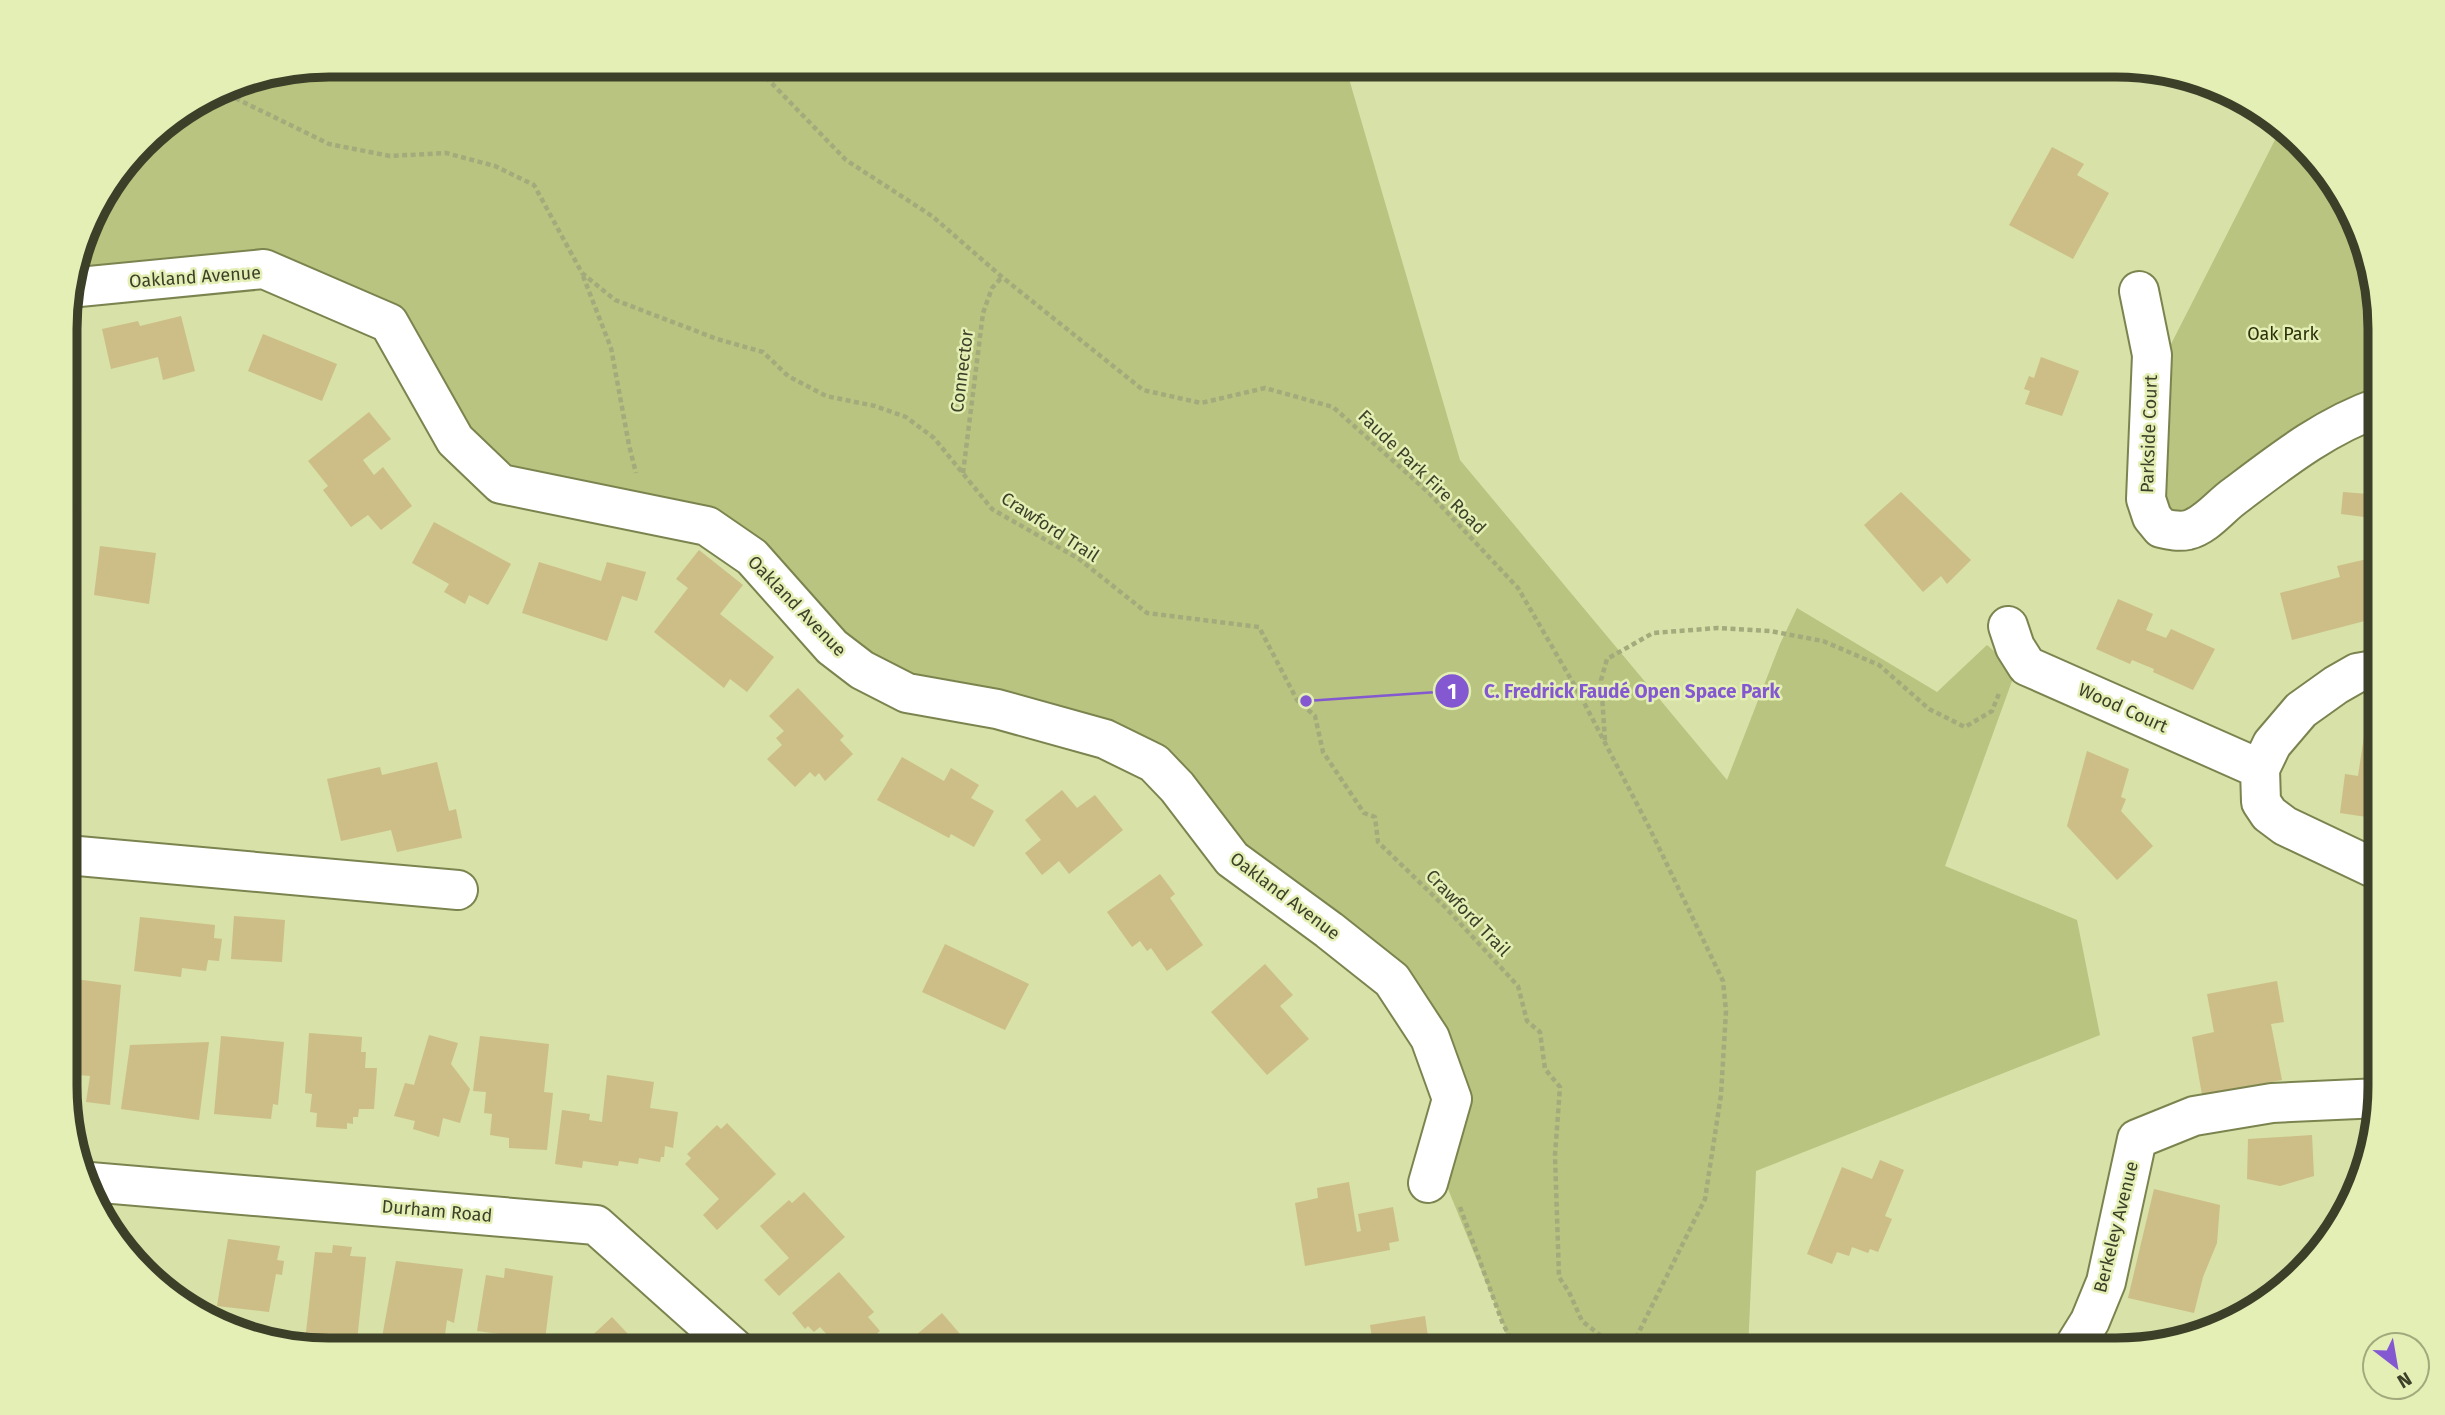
<svg xmlns="http://www.w3.org/2000/svg" width="2445" height="1415" font-family="'Fira Sans',sans-serif">
<rect width="100%" height="100%" fill="#d7e1a8"/>
<!-- green -->
<path fill="#b8c47f" d="M329,65H1345L1460,460L1727,780L1780,644L1797,608L1937,692L1987,645L2016,670L1945,866L2077,920L2100,1035L1756,1171L1748,1350H1511L1503,1324L1435,1157L1430,1038L1154,763L907,693L752,557L501,484L389,323L264,269L69,288L92,212L155,131L228,85Z
M2280,130L2336,183L2366,245L2380,312V384L2174,531L2163,504L2165,356Z"/>
<!-- building -->
<path fill="#ccbe86" d="M2052,147L2084,164L2077,175L2109,193L2073,259L2009,225Z
M181,316L195,371L163,380L158,357L111,369L102,329L138,321L140,326Z
M263,334L337,364L322,401L248,371Z
M2041,357L2079,371L2062,416L2025,404L2030,391L2024,389L2029,376L2034,378Z
M369,412L391,439L363,460L374,475L383,467L412,506L381,530L368,515L351,527L323,490L328,486L308,461Z
M2370,469L2380,471V519L2341,514L2343,492L2368,494Z
M1901,492L1971,560L1947,584L1941,576L1923,592L1864,525Z
M434,522L511,564L488,605L469,595L465,604L444,592L449,584L412,563Z
M67,542L77,544L70,591H67Z
M100,546L156,553L149,604L94,595Z
M699,550L743,585L720,614L774,657L747,692L730,679L724,688L654,632L688,588L676,579Z
M2380,556V617L2292,640L2280,593L2340,577L2337,566Z
M539,562L601,581L607,562L646,572L637,601L622,596L607,641L522,613Z
M2118,599L2153,614L2146,630L2166,638L2171,629L2215,649L2193,690L2153,672L2154,669L2132,660L2130,664L2096,649Z
M798,688L844,736L840,740L853,754L825,781L819,773L815,777L810,772L795,787L767,759L782,745L776,738L784,731L769,716Z
M2366,723L2380,725V819L2340,813L2345,774L2358,776Z
M2087,751L2129,769L2121,797L2126,799L2121,811L2153,846L2117,880L2067,826Z
M902,757L944,781L951,768L979,785L971,798L994,811L974,847L951,834L949,838L877,800Z
M437,762L449,811L456,809L462,838L397,852L391,830L341,841L327,779L380,767L382,775Z
M1062,790L1077,808L1095,795L1123,830L1069,874L1059,861L1042,875L1025,853L1041,840L1025,820Z
M1160,874L1175,894L1170,898L1203,945L1167,971L1151,948L1147,951L1140,941L1132,947L1107,912Z
M234,916L285,920L282,962L231,959Z
M140,917L215,925L214,938L222,939L219,961L208,960L206,971L182,968L181,977L134,971Z
M945,944L1029,984L1005,1030L922,992Z
M1265,964L1293,995L1280,1006L1309,1039L1267,1075L1211,1012Z
M67,978L121,985L110,1105L86,1102L90,1076L67,1074Z
M2277,981L2284,1022L2271,1024L2282,1080L2202,1095L2192,1037L2214,1032L2207,994Z
M309,1033L362,1037L361,1052H366L365,1068H377L374,1109H359L358,1117H353V1124L347,1123V1129L316,1127L317,1113L310,1112L312,1094L305,1093Z
M429,1035L458,1043L451,1064L470,1089L460,1123L443,1118L439,1137L413,1129L415,1121L394,1116L405,1083L414,1085Z
M221,1036L284,1042L278,1105L273,1104L271,1119L214,1114Z
M480,1036L549,1044L544,1092L553,1093L547,1150L509,1148V1138L490,1135L492,1114L484,1113L486,1092L473,1091Z
M209,1042L199,1120L121,1109L130,1045Z
M607,1075L654,1082L650,1108L678,1112L673,1148L665,1146L664,1157H661L660,1162L639,1158L638,1164L619,1161L618,1166L583,1161L582,1168L555,1164L562,1110L590,1114L589,1120L602,1122Z
M727,1123L776,1174L717,1230L703,1215L719,1199L685,1164L691,1158L687,1154L717,1125L721,1129Z
M2312,1135L2314,1176L2280,1186L2247,1179L2248,1139Z
M1880,1160L1904,1170L1885,1216L1892,1219L1878,1252L1870,1249L1868,1253L1852,1247L1849,1256L1837,1252L1832,1264L1807,1254L1842,1167L1872,1179Z
M1349,1182L1357,1232L1361,1231L1358,1214L1393,1207L1399,1241L1389,1243L1390,1250L1305,1266L1295,1203L1318,1198L1317,1188Z
M2154,1189L2220,1205L2217,1243L2203,1277L2194,1313L2128,1298Z
M804,1192L845,1237L779,1296L764,1280L789,1258L760,1226L789,1200L792,1203Z
M228,1239L280,1246L277,1260L284,1261L282,1275L276,1274L269,1312L217,1306Z
M333,1245L352,1247L350,1256L366,1257L356,1350H339V1344L305,1341L315,1252L332,1253Z
M396,1261L463,1269L454,1323L447,1320L443,1350L381,1343Z
M505,1268L553,1276L545,1340L477,1331L486,1275L504,1278Z
M839,1272L874,1312L868,1317L880,1331L858,1350H841L820,1327L814,1332L808,1326L805,1329L792,1313Z
M942,1313L972,1348L971,1350H887L899,1339L907,1349L918,1339L915,1336Z
M1425,1316L1430,1350H1374L1370,1325Z
M612,1317L643,1350H588L583,1344Z"/>
<g fill="none" stroke-linecap="round" stroke-linejoin="round">
<!-- minor casing -->
<g stroke="#7b844f" stroke-width="42">
<path id="minor" d="M69,288L264,269L389,323L455,440L501,484L707,526L752,557L832,647L862,670L907,693L997,709L1105,739L1154,763L1177,787L1232,859L1329,930L1392,980L1430,1038L1452,1099L1428,1183
M2139,291L2152,355L2146,499L2152,517L2161,528C2170,530 2178,532 2188,530C2207,525 2220,506 2236,495C2281,461 2325,426 2380,407
M2008,626L2015,647L2027,666L2260,769
M2380,669L2357,673L2336,685L2301,710L2272,744L2260,769L2261,802L2269,814L2285,826L2380,871
M67,855L458,890
M90,1182L596,1225L736,1350
M2072,1350L2090,1321L2106,1282L2137,1139L2194,1116L2272,1103L2380,1098"/>
</g>
<!-- path -->
<path stroke="#a3ab7d" stroke-width="4.5" stroke-dasharray="5 3.5" stroke-linecap="butt" d="M754,65L846,160L932,216L1002,277L1143,390L1201,403L1265,388L1333,407L1429,493L1518,588L1579,693L1649,827L1723,981L1726,1011L1721,1095L1705,1199L1630,1350
M222,88L231,96L329,144L390,156L446,153L495,166L534,185L582,273L615,300L717,339L763,352L788,376L826,396L875,406L906,417L934,438L992,509L1079,559L1147,613L1259,627L1297,700L1315,716L1323,752L1364,813L1375,817L1378,842L1445,907L1518,986L1527,1021L1540,1032L1545,1069L1560,1087L1555,1155L1559,1277L1569,1292L1582,1321L1605,1339L1628,1350
M583,276L611,348L629,445L636,473
M963,473L983,313L992,288L1002,277
M1605,740L1601,680L1607,659L1653,633L1718,628L1770,631L1823,641L1879,665L1929,709L1965,727L1992,711L2000,691
M1460,1207L1503,1324L1517,1350"/>
<!-- minor -->
<use href="#minor" stroke="#fff" stroke-width="38"/>
</g>
<g text-anchor="middle" stroke-width="5" stroke-linejoin="round" paint-order="stroke">
<!-- street labels -->
<g font-size="18" fill="#3c4028" stroke="#e4efb5">
<text transform="translate(195 277) rotate(-4)" y="6">Oakland Avenue</text>
<text transform="translate(962 371) rotate(-83)" y="6">Connector</text>
<text transform="translate(2149 434) rotate(-88)" y="6">Parkside Court</text>
<text transform="translate(1422 472) rotate(44)" y="6">Faude Park Fire Road</text>
<text transform="translate(1050 527) rotate(33)" y="6">Crawford Trail</text>
<text transform="translate(797 606) rotate(46)" y="6">Oakland Avenue</text>
<text transform="translate(2123 708) rotate(24)" y="6">Wood Court</text>
<text transform="translate(1285 896) rotate(37)" y="6">Oakland Avenue</text>
<text transform="translate(1468 913) rotate(46)" y="6">Crawford Trail</text>
<text transform="translate(437 1211) rotate(5)" y="6">Durham Road</text>
<text transform="translate(2116 1227) rotate(-76)" y="6">Berkeley Avenue</text>
</g>
<!-- park labels -->
<g font-size="18" fill="#2c3109" stroke="#e4efb5">
<text x="2283" y="340">Oak Park</text>
</g>
</g>
<!-- crop -->
<path d="M0 0H2445V1415H0ZM329 77H2116A252 252 0 0 1 2368 329V1086A252 252 0 0 1 2116 1338H329A252 252 0 0 1 77 1086V329A252 252 0 0 1 329 77Z" fill="#e4efb5" fill-rule="evenodd"/>
<path fill="none" stroke="#3c4028" stroke-width="9" d="M329 77H2116A252 252 0 0 1 2368 329V1086A252 252 0 0 1 2116 1338H329A252 252 0 0 1 77 1086V329A252 252 0 0 1 329 77Z"/>
<!-- callouts -->
<path fill="none" stroke="#8358d1" stroke-width="2.5" d="M1306 701L1452 691"/>
<g fill="#8358d1" stroke="#e4efb5" stroke-width="2.5">
<circle cx="1306" cy="701" r="7"/>
<circle cx="1452" cy="691" r="18"/>
</g>
<g font-size="21" text-anchor="middle" font-weight="bold" fill="#fff">
<text x="1452" y="699">1</text>
</g>
<g font-size="19" text-anchor="middle" font-weight="bold" fill="#8358d1" stroke="#e4efb5" stroke-width="5" stroke-linejoin="round" paint-order="stroke">
<text x="1632" y="698">C. Fredrick Faudé Open Space Park</text>
</g>
<!-- north arrow -->
<g transform="translate(2396 1366) rotate(149)"><circle r="33" fill="#e4efb5" stroke="#a1a97d" stroke-width="2"/>
<path d="M0-5L12 26L0 18L-12 26Z" fill="#8358d1"/>
<text y="-10" font-size="19" font-weight="bold" text-anchor="middle" fill="#3c4028">N</text>
</g>
</svg>
